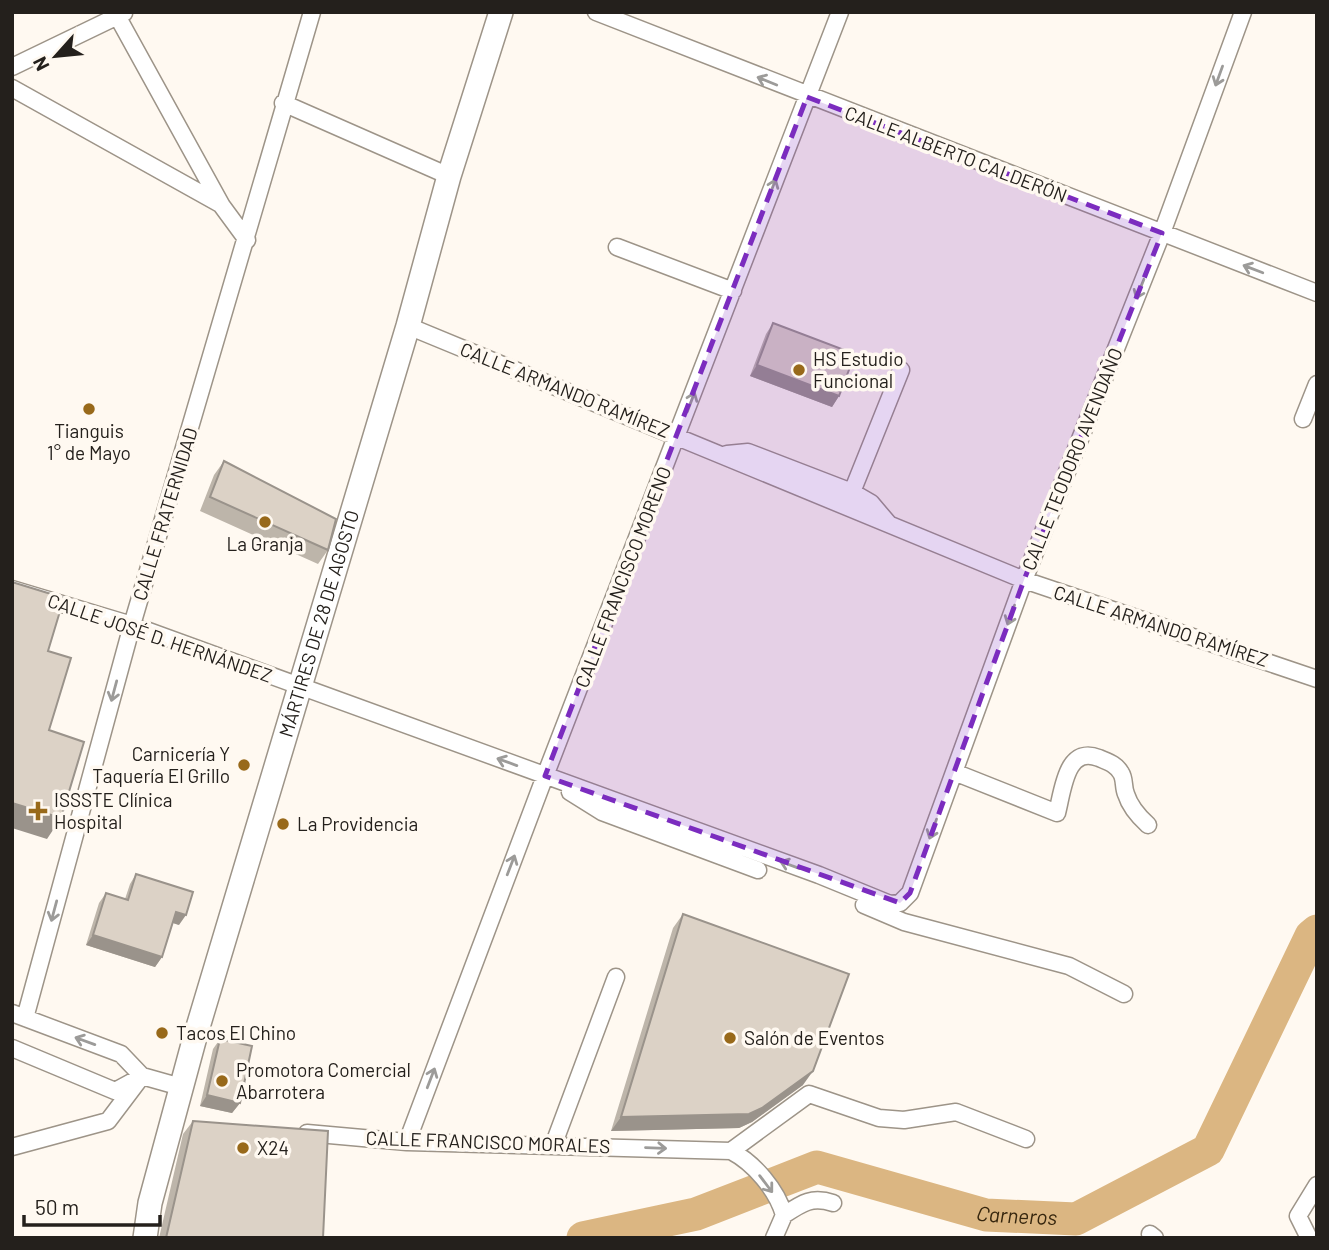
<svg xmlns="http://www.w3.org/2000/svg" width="1329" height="1250" font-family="Barlow,sans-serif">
<rect width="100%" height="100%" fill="#fff9f1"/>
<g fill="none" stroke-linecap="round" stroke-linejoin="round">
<!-- river -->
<path stroke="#dbb682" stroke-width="33" id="s1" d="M583,1238L696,1214L817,1167L986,1215L1076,1219L1208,1150L1311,936L1317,931"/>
<!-- minor casing -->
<g stroke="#9d9488" stroke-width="19">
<path id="minor" d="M115,12L222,206L247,240
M596,12L1317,293
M12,67L124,13
M12,88L220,204
M283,103L449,176
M617,247L733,291
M408,326L1024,580L1317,679
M1303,419L1317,384
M727,454L748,452L852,492L871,503L888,523
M852,492L901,370
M12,589L132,625L819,875L890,904L900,903L910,893L1024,580L1162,233L1243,12
M954,772L1057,813C1063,790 1066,745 1099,758C1108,762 1116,764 1121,773C1125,779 1123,787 1126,794C1130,807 1138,816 1148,825
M570,792L602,812L758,870
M864,905L904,922L1069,966L1124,994
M12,1013L121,1054L142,1076L181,1087
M25,1018L132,625L312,12
M12,1048L115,1091L137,1079
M307,1133L407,1142L731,1151C754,1163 777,1190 784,1215L774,1238
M407,1142L545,776L840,12
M553,1146L616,977
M12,1147L108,1121L142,1076
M731,1151L809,1094L879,1118L904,1120L956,1112L1026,1139
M784,1215C802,1203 812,1196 833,1203
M1150,1234L1155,1238
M1309,1238L1298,1216L1317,1185"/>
</g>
<!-- secondary casing -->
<g stroke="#9d9488" stroke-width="26">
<g id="secondary">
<path id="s2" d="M145,1238L150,1203L195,1037L408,326L449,176L501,12"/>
</g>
</g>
<!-- minor -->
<use href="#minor" stroke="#fff" stroke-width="16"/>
<!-- secondary -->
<use href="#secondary" stroke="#fff" stroke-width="23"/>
</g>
<!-- wall -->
<path fill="#bdb5aa" d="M773,323L839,396L832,407L750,376L766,334Z
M224,461L328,550L318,564L200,511L214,475Z
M136,874L179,925L173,923L162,957L155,967L86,945L99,903L106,893L125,899L130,884Z
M683,914L803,1085L752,1122L739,1128L611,1131L673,928Z
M220,1039L240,1103L232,1113L200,1106L213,1049Z
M193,1121L323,1238H159L183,1134Z"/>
<!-- shaded-wall -->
<path fill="#9a938b" d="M757,365L839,396L832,407L750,376Z
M12,803L61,818L47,839L12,828Z
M176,912L186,915L179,925L170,922Z
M93,935L162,957L155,967L86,945Z
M813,1071L803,1085L752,1122L739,1128L611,1131L621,1117Z
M207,1095L240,1103L232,1113L200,1106Z"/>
<!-- building -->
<path fill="#dcd2c6" stroke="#9a938b" stroke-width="2" d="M773,323L855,354L839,396L757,365Z
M224,461L336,519L328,550L210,497Z
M12,582L64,598L48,651L71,658L49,730L84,742L61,818L12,803Z
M136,874L193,892L186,915L176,912L162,957L93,935L106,893L128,900Z
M683,914L849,974L813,1071L762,1108L749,1114L621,1117Z
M220,1039L252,1046L240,1103L207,1095Z
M193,1121L328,1131L323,1238H166Z"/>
<!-- one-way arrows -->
<defs><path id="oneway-shaft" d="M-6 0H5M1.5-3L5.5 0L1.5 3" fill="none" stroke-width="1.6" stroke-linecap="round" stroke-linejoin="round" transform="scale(1.75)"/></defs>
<g stroke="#9c9b99">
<use href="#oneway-shaft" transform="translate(1219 76) rotate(110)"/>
<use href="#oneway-shaft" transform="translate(767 81) rotate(-158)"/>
<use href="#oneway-shaft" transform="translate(772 189) rotate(-69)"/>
<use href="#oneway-shaft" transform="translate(1253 269) rotate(-159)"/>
<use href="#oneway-shaft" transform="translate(1140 289) rotate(112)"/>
<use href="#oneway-shaft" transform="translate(691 402) rotate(-69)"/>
<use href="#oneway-shaft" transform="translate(1011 615) rotate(110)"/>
<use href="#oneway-shaft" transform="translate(114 691) rotate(105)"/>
<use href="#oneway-shaft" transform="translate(507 762) rotate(-160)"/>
<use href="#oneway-shaft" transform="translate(933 829) rotate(110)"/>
<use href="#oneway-shaft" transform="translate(511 865) rotate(-69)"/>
<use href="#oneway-shaft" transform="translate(790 865) rotate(-160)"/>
<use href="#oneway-shaft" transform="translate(54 911) rotate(105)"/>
<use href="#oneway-shaft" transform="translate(85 1041) rotate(-160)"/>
<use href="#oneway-shaft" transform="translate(431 1078) rotate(-69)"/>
<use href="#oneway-shaft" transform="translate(656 1148) rotate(2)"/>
<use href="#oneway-shaft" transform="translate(766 1184) rotate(53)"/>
</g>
<!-- marked area -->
<path fill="#7b2cbf" fill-opacity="0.2" stroke="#7b2cbf" stroke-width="5" stroke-dasharray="14 9" stroke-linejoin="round" d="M807,97L1162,233L1024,580L910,893L900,903L545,776Z"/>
<!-- markers -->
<g fill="#98691a" stroke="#fff9f1" stroke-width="2.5">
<circle cx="799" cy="370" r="7"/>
<circle cx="89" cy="409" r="7"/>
<circle cx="265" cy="522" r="7"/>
<circle cx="244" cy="765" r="7"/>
<path d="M34.5 800.5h7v7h7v7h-7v7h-7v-7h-7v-7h7z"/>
<circle cx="283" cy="824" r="7"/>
<circle cx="162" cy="1033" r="7"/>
<circle cx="730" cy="1038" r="7"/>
<circle cx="222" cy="1081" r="7"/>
<circle cx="243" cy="1148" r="7"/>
</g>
<g text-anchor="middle" stroke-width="7" stroke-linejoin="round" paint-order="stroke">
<!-- street labels -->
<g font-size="19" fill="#24201c" stroke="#fff9f1">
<text transform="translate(956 154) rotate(21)" y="7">CALLE ALBERTO CALDERÓN</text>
<text transform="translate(565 390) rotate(22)" y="7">CALLE ARMANDO RAMÍREZ</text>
<text transform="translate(1072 459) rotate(-68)" y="7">CALLE TEODORO AVENDAÑO</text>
<text transform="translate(165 514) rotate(-73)" y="7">CALLE FRATERNIDAD</text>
<text transform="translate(623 577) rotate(-69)" y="7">CALLE FRANCISCO MORENO</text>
<text dy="7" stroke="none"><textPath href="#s2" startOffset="639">MÁRTIRES DE 28 DE AGOSTO</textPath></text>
<text transform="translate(1161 626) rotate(18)" y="7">CALLE ARMANDO RAMÍREZ</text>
<text transform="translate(160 638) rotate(19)" y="7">CALLE JOSÉ D. HERNÁNDEZ</text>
<text transform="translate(488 1142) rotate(2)" y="7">CALLE FRANCISCO MORALES</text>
</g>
<!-- poi labels -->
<g font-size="19" fill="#24201c" stroke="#fff9f1" text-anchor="start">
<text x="813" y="366">HS Estudio<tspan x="813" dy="22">Funcional</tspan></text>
<text x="89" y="438" text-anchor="middle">Tianguis<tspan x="89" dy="22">1° de Mayo</tspan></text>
<text x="265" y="551" text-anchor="middle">La Granja</text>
<text x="230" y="761" text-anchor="end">Carnicería Y<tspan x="230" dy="22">Taquería El Grillo</tspan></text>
<text x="54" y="807">ISSSTE Clínica<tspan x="54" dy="22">Hospital</tspan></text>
<text x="297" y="831">La Providencia</text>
<text x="176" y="1040">Tacos El Chino</text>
<text x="744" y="1045">Salón de Eventos</text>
<text x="236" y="1077">Promotora Comercial<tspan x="236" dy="22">Abarrotera</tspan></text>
<text x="257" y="1155">X24</text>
</g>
<!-- water labels -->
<g font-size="21" font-style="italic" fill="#36260e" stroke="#fff9f1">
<text dy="7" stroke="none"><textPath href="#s1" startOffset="452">Carneros</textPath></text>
</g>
</g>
<!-- border -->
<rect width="1329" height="1250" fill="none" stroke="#24201c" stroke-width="28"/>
<!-- north arrow -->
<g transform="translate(56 56) rotate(243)" stroke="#fff9f1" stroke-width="5" paint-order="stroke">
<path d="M0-5L12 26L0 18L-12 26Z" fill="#24201c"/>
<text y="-10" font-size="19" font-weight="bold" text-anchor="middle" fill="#24201c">N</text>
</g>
<!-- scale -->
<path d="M24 1215v10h136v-10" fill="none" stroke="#24201c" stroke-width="3.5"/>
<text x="35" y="1215" font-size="21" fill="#24201c" stroke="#fff9f1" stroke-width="5" paint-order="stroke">50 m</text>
</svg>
